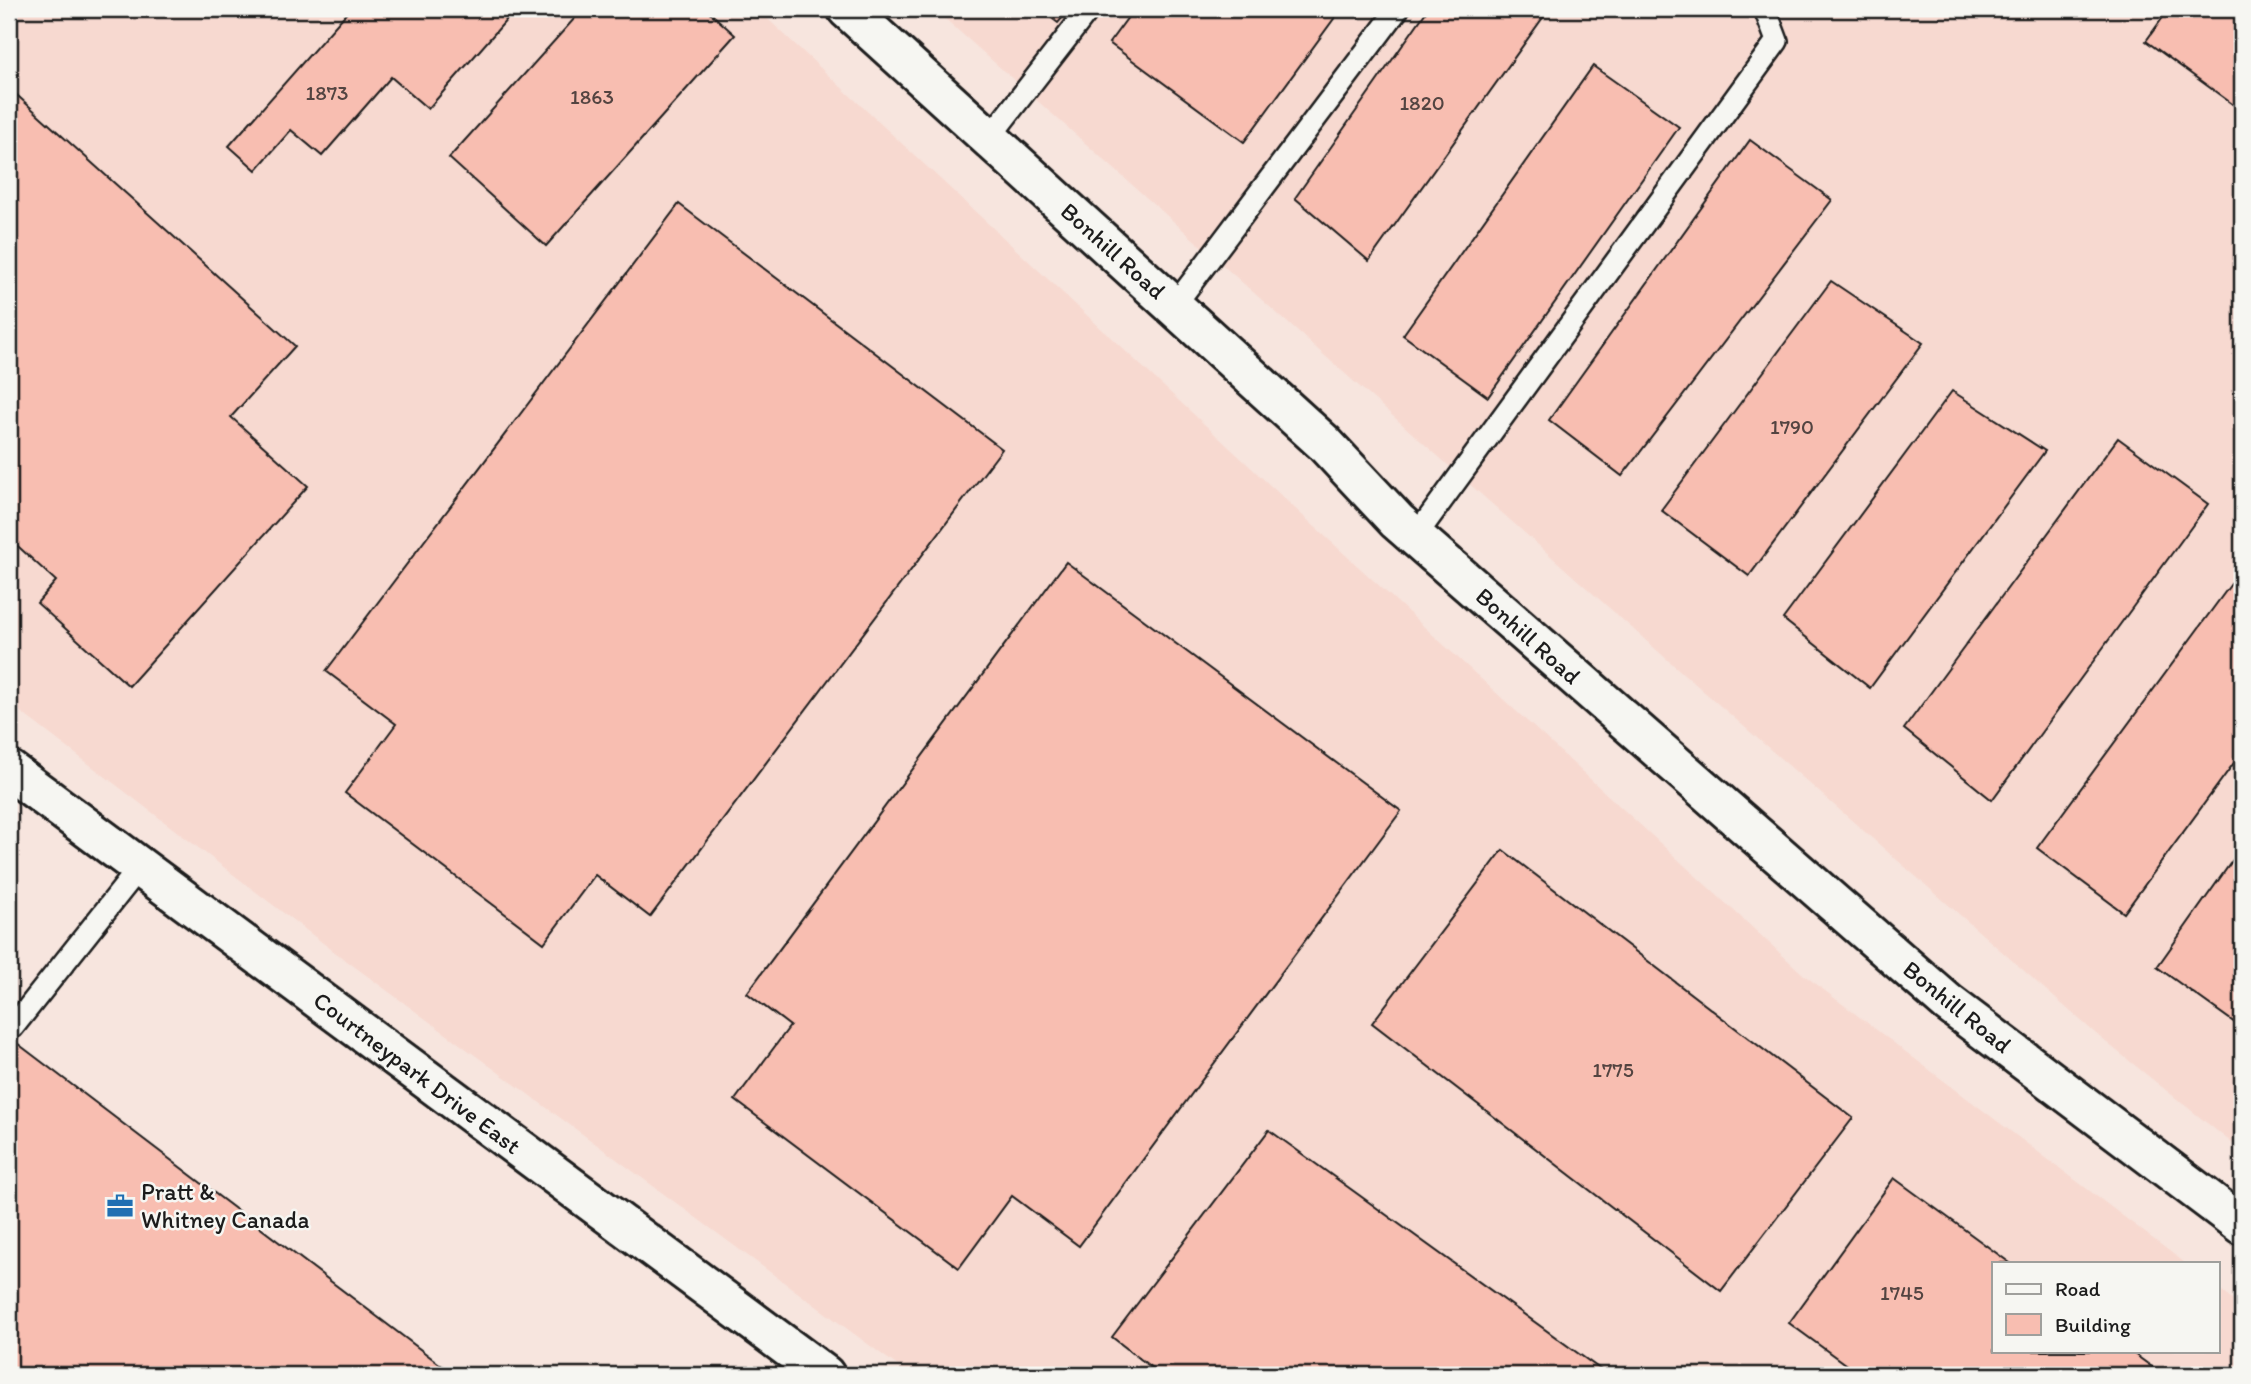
<svg xmlns="http://www.w3.org/2000/svg" width="2251" height="1384" font-family="Itim,sans-serif">
<rect width="100%" height="100%" fill="#f7e5de"/>
<filter id="ink" filterUnits="userSpaceOnUse"><feTurbulence type="fractalNoise" baseFrequency=".0143" numOctaves="2"/><feDisplacementMap in="SourceGraphic" scale="14" xChannelSelector="R" yChannelSelector="G"/><feConvolveMatrix kernelMatrix="1 2 1 2 8 2 1 2 1" color-interpolation-filters="sRGB"/></filter>
<g filter="url(#ink)">
<!-- built -->
<path fill="#f7d9d0" d="M9,9H757L1302,515L1804,975L2185,1263H1994V1351H2218V1288L2242,1307V1375H910L336,953L9,703Z
M934,9H2242V1151L2102,1039L1669,661Z"/>
<!-- building -->
<path fill="#f8beb1" stroke="#1c1c1c" stroke-width="2" d="M350,9H516L428,109L391,77L322,156L291,130L256,170L229,146Z
M583,9H706L735,35L546,246L449,158Z
M1040,9H1070L1058,23Z
M1134,9H1341L1244,142L1109,43Z
M1428,9H1549L1369,261L1295,198Z
M2169,9H2242V111L2146,41Z
M1593,66L1679,127L1488,397L1403,335Z
M9,88L295,346L231,417L308,486L129,686L37,603L56,581L9,538Z
M1750,140L1832,200L1622,476L1549,420Z
M679,204L1002,449L650,917L595,875L544,943L345,793L396,724L326,671Z
M1831,281L1923,343L1749,576L1661,510Z
M1952,391L2045,451L1870,688L1783,619Z
M2118,438L2208,504L1992,800L1904,729Z
M1066,562L1401,811L1079,1246L1012,1196L959,1268L735,1100L790,1026L747,993Z
M2242,569V752L2124,913L2037,848Z
M2242,847V1028L2157,967Z
M1503,850L1853,1118L1721,1291L1372,1023Z
M9,1037L454,1375H9Z
M1269,1130L1608,1375H1161L1112,1337Z
M1894,1178L2010,1263H1994V1351H2130L2163,1375H1860L1789,1323Z"/>
<g fill="none" stroke-linecap="round" stroke-linejoin="round">
<!-- service casing -->
<g stroke="#1c1c1c" stroke-width="26">
<path id="service" d="M989,138L1089,9
M1174,306L1398,9
M1415,537L1777,41L1765,9
M13,1027L140,867"/>
</g>
<!-- minor casing -->
<g stroke="#1c1c1c" stroke-width="44">
<path id="minor" d="M847,9L1324,443L1397,521L1948,1003L2242,1225"/>
</g>
<!-- tertiary casing -->
<g stroke="#1c1c1c" stroke-width="44">
<path id="tertiary" d="M9,770L825,1375"/>
</g>
<!-- service -->
<use href="#service" stroke="#f6f6f2" stroke-width="21"/>
<!-- minor -->
<use href="#minor" stroke="#f6f6f2" stroke-width="38"/>
<!-- tertiary -->
<use href="#tertiary" stroke="#f6f6f2" stroke-width="38"/>
</g>
</g>
<!-- icons -->
<defs>
<g id="office-bare" transform="scale(2.1)"><path d="M-6-3h4V-5.5h4V-3h4V5H-6ZM-1-4.5V-3h2v-1.5ZM-6 0V1H6V0Z" fill="#1f6fb2" stroke="#f6f6f2" stroke-width="2.5" paint-order="stroke"/></g>
</defs>
<g fill-rule="evenodd">
<use href="#office-bare" x="120" y="1206"/>
</g>
<g text-anchor="middle" stroke-width="5" stroke-linejoin="round" paint-order="stroke">
<!-- number labels -->
<g font-size="21" fill="#534441">
<text x="327" y="100">1873</text>
<text x="592" y="104">1863</text>
<text x="1422" y="110">1820</text>
<text x="1792" y="434">1790</text>
<text x="1613" y="1077">1775</text>
<text x="1902" y="1300">1745</text>
</g>
<!-- street labels -->
<g font-size="24" fill="#1c1c1c" stroke="#f6f6f2">
<text transform="translate(1113 251) rotate(42)" y="8">Bonhill Road</text>
<text transform="translate(1528 636) rotate(42)" y="8">Bonhill Road</text>
<text transform="translate(1957 1007) rotate(39)" y="8">Bonhill Road</text>
<text transform="translate(417 1073) rotate(37)" y="8">Courtneypark Drive East</text>
</g>
<!-- poi labels -->
<g font-size="24" fill="#1c1c1c" stroke="#f6f6f2" text-anchor="start">
<text x="141" y="1200">Pratt &amp;<tspan x="141" dy="28">Whitney Canada</tspan></text>
</g>
</g>
<!-- margin -->
<rect width="2251" height="1384" fill="none" stroke="#f6f6f2" stroke-width="35"/>
<rect x="18" y="18" width="2216" height="1349" fill="none" stroke="#1c1c1c" stroke-width="2.5" filter="url(#ink)"/>
<!-- legend -->
<rect x="1992" y="1262" width="228" height="91" fill="#f6f6f2" stroke="#9f9f9c" stroke-width="2"/>
<rect x="2006" y="1284" width="35" height="10" fill="#f6f6f2" stroke="#9f9f9c" stroke-width="2"/>
<text x="2055" y="1296" font-size="21" fill="#1c1c1c">Road</text>
<rect x="2006" y="1314" width="35" height="21" fill="#f8beb1" stroke="#9f9f9c" stroke-width="2"/>
<text x="2055" y="1332" font-size="21" fill="#1c1c1c">Building</text>
</svg>
